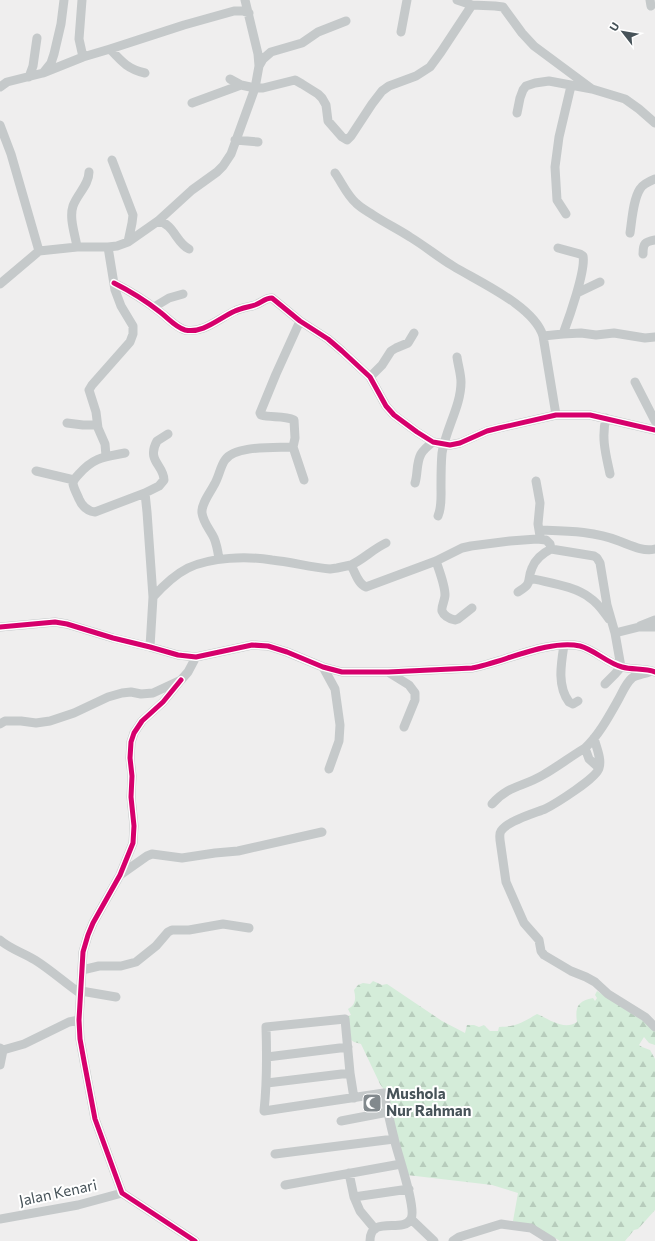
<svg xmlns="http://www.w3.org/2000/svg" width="655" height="1241" font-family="Commissioner,sans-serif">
<defs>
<pattern id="forest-firs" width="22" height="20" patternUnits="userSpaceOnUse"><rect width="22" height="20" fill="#d4ecd9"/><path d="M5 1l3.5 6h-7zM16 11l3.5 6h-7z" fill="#b7ccbc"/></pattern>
</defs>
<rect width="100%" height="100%" fill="#efeeee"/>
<!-- forest -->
<path fill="url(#forest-firs)" d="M373,981L382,985L387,984L442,1021L465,1033L467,1025H474L479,1027L484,1025L490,1031H498L499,1027C516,1027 523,1022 537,1014C549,1019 564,1031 577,1022C575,1008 577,1001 593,998L595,1001L597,998L595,995L597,991L651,1026L655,1030V1045L649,1043L644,1037L639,1045L642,1047L650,1050L655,1059V1210L638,1229L634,1230L625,1241H560L541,1230L513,1221L518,1193L492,1185L407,1175L387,1094L380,1084L361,1044L354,1042L350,1039L348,1016L351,1015L348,1009C356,1005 356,998 354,990L358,985L363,983L370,984Z"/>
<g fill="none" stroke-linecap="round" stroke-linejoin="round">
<!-- minor -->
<path stroke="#c5c9ca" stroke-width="9" d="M82,0L79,39L83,57
M457,0L472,5L495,6L503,7L522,33L534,46L592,89
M650,0L651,6
M401,32L407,0
M110,49C122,62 128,69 145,73
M259,66L263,59L271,52L302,43L318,32L346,21
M43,73L51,63L54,54L61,24L64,0
M29,77L33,66L37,38
M230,79L241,85
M0,87L7,82L43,73L83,57L110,49L184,25L234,11H243L249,13
M192,103L241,85L255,88H263L295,80L302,84L318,94L322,98L326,105L328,121L342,137L347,140L351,136L372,104L382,91L389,86L416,76L430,67L441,52L472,5
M517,113L520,98L523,90L526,86L535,83L549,81L592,89L625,99L639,109L655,123
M0,125L11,154L39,251
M235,140L258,142
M112,160L133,215L132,223L128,242
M335,173C342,183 347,195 356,203C361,208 367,211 373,215C385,223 398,229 410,237C425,246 438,257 453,266C479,282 534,306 543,336
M566,214L557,200L555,167L559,137L571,86
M158,221C174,224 176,243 189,249
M630,233C632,220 633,200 640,189C643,184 650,181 655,179
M77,247C75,234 69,218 73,206C77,194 89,185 89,172
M108,247L117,246L128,242L158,221L192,190L217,172L223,166L231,154L255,88L259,66L258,54L245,0
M643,254C643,243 645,242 655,240
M114,283C130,291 146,301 160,312C168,318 175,327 185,330C203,334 219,318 235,311C241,308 249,307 255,305C261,303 265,298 272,298L300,321L328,339L342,351L370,377L386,406L394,415L417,432L433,442L450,445L460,443L487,431L499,428L556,415H590L655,430
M0,284L39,251L77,247H108L115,290L121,306L133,326V334L130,342L92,385L89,390L96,412L98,428L105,444L106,456
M577,293L600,282
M154,307L169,298L183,294
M563,334L581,333L596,335L614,333L645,338L655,337
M370,377L382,365L391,351L396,348L408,343L414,333
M635,382L655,421
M556,415L543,336L563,334C569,318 586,270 583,256L580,254L558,248
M606,418C601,438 606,455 610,474
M67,423L83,425H97
M293,447L295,438L294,420C284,415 271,418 261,415L260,413L276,374L300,321
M125,453C104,457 94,457 79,474C76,477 73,480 73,484C74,489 77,494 79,499C82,506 87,511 95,512L145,493
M36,471L74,480
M536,481L540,503L538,524L540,536
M415,483C418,474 416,463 421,454C424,449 429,445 433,442
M438,516C442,507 441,496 441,486C441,475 441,464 442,453C446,428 461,406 461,382C461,374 458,365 457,357
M539,530C566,531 594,531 619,541C630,545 643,552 655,549
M219,559C218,552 217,545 214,538C210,530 203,522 202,513C201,504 210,493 214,485C219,477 220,467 225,460C235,445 276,448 293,447L304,480
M436,561C439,570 445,585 445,595C445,600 441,607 442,611C444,616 451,619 455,620L458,619L472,608
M351,565C364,559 373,549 386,543
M530,578C549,583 575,586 590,598C598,603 603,611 609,619
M518,592C534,582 526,582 532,568C535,560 543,553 551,549L594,556L597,558L600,563L607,605L615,633L621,667L615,674L605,684
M153,597C163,586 174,575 188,568C211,557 247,556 272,560C291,562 310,567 330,569L337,568L351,565C355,572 358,584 366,587L436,561L462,548L471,546L510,541L537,539L546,540L550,544L551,549
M640,626L655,620
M0,627L55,622L67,624L113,638L150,647L178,655L196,657L252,645L268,646L287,652L323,667L342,672H388L472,668C504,662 549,639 580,646C595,650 607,663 622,667C632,670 645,668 655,672
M615,633L639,627H655
M564,645C561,664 557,686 569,702L573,704L578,701
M150,647L153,597L147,512L145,493L159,486L164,480C164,465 146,461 157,441L168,434
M323,667L335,689L340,725L339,741L329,769
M388,672L409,685L415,693V700L404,727
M181,680L163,702L142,721L134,733L131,742L130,758L132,776L131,797L134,826L133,843L120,875L93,923L88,935L83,952L79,1020L80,1039L84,1061L95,1119L122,1193L195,1241
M0,724L5,721H21L36,723L50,721L74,713L108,697L122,693L131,692L141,694L153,693L181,680L188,672L196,657
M594,738C596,747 602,759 599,768C597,778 555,804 545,809C535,813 507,821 501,831C499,834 500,837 500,840L506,882L524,923L539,940L541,951L544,955L571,971L586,977L595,982L608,994L645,1017L655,1027
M585,748L589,759L599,768
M492,804C509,785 523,787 543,775C557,767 570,757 585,748C598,736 608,718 617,702C622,694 625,684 632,678C636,675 644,674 649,672
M120,875L147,856L152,854L182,858L215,853L238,851L322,832
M0,940C10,949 24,953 35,960C51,970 65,983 81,994
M82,970L99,966H121L136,962L156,946L168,932L172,930H189L223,924L249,928
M81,991L116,997
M0,1048L3,1050L24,1044L69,1022L79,1020
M267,1057L348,1047
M0,1065L3,1050
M267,1083L350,1073
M354,1098L350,1073L345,1019L266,1027C267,1056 267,1083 264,1111L384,1093C387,1108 390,1123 394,1138C397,1153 417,1208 411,1219C403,1234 370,1214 370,1241
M341,1121L388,1112
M275,1154L394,1139
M349,1173L354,1197L409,1189
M285,1185L401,1164
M354,1197L360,1211L375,1229
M0,1219L78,1205L122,1193
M411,1219L434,1241
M453,1241L459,1237L501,1224L531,1228L552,1241"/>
<!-- cycleway casing -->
<g stroke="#fff" stroke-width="8">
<path id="cycleway" d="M114,283C130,291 146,301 160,312C168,318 175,327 185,330C203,334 219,318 235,311C241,308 249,307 255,305C261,303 265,298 272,298L300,321L328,339L342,351L370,377L386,406L394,415L417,432L433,442L450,445L460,443L487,431L499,428L556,415H590L655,430
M0,627L55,622L67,624L113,638L150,647L178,655L196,657L252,645L268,646L287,652L323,667L342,672H388L472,668C504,662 549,639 580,646C595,650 607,663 622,667C632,670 645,668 655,672
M181,680L163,702L142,721L134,733L131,742L130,758L132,776L131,797L134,826L133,843L120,875L93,923L88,935L83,952L79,1020L80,1039L84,1061L95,1119L122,1193L195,1241"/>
</g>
<!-- cycleway -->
<use href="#cycleway" stroke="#d6006c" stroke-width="5"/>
</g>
<!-- icons -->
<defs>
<g id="mosque-square" transform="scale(1)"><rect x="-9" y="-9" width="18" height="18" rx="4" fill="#82898d" stroke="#fff"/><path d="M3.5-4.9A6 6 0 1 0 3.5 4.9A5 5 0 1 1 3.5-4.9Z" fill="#fff"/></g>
</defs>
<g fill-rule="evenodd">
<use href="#mosque-square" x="372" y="1103"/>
</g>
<g text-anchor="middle" stroke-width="4" stroke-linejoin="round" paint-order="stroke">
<!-- poi labels -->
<g font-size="15" font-weight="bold" fill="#475359" stroke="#fff" text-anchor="start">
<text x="386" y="1099">Mushola<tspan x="386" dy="17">Nur Rahman</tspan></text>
</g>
<!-- street labels -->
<g font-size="15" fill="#475359" stroke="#fff">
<text transform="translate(58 1193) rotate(-12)" y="5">Jalan Kenari</text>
</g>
</g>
<!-- north arrow -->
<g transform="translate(623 32) rotate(301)" stroke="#ffffff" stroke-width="3" paint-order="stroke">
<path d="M0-3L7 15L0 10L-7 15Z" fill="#475359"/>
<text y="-6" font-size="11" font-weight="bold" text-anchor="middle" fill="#475359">U</text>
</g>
</svg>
